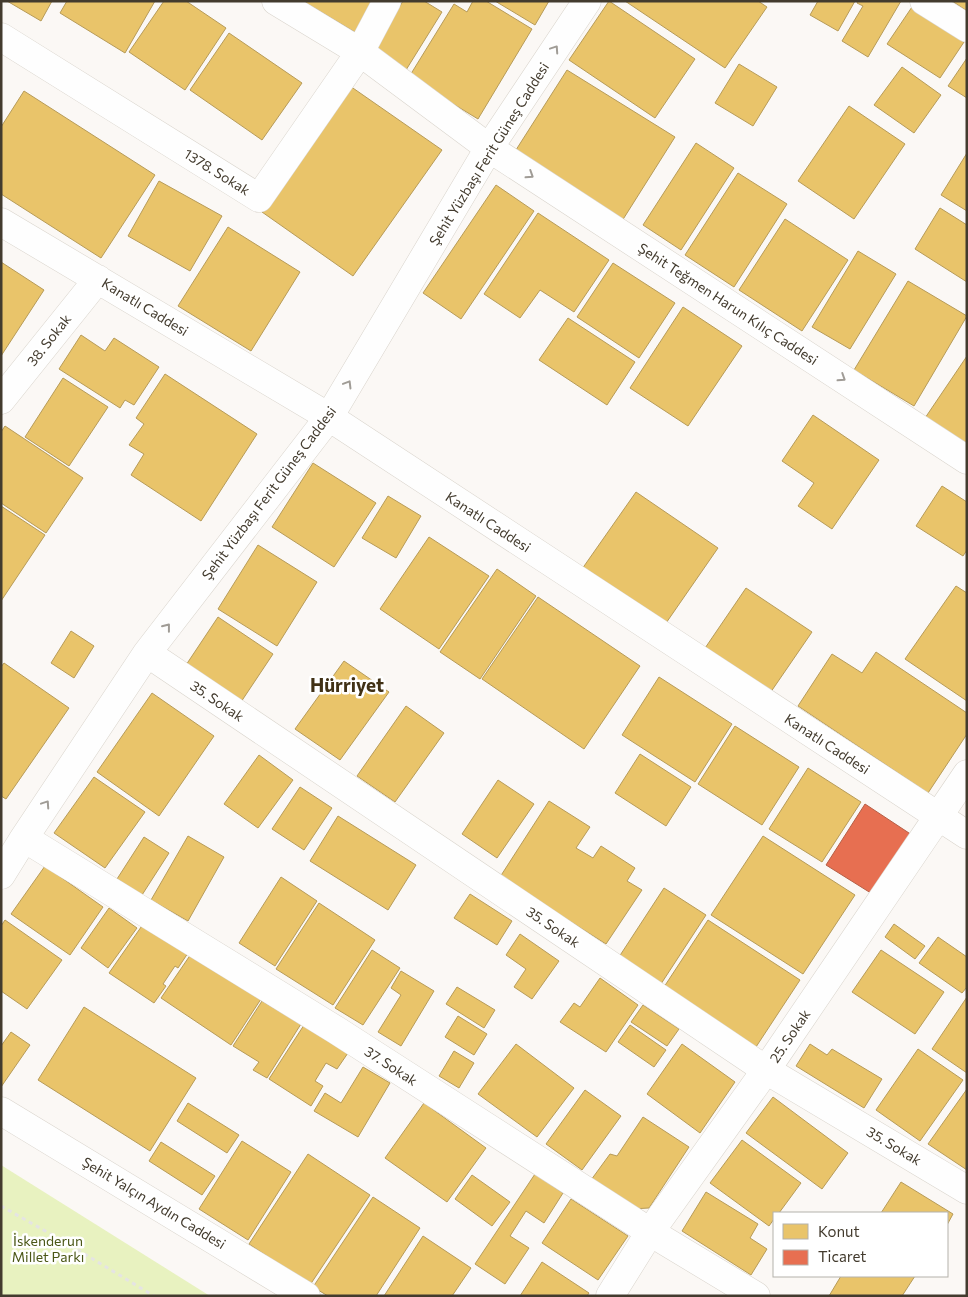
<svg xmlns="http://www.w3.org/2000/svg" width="968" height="1297" font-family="Commissioner,sans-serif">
<rect width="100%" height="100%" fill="#fbf8f5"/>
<!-- green -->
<path fill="#e8f2c0" d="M1,1165L210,1296H1Z"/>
<!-- homes -->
<path fill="#e9c46a" stroke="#b79b58" d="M7,1H52L41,21Z
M67,1H155L125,53L60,13Z
M164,1H186L226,28L185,90L129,52Z
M307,1H377L358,34L306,3Z
M403,1H424L442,12L406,70L373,50Z
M473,1H486L532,29L478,119L409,77L454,4L467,12Z
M495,1H549L535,25Z
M609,1L695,59L655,118L569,60Z
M625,1H758L767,7L725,68Z
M818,1H855L838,31L810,15Z
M858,1H901L868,57L842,41L863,6L857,3Z
M952,1H967V11Z
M914,4L966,39L940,78L887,44Z
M229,33L302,83L262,140L190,90Z
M967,58V98L948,86Z
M739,64L777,87L753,126L715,103Z
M902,67L941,95L914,133L874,105Z
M567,70L675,137L622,221L514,153Z
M350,86L442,150L353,276L262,212Z
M24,91L155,175L101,258L1,194V127Z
M849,106L905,144L854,219L798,181Z
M696,143L734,168L681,250L643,225Z
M967,153V211L941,195Z
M738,173L787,204L734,287L685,255Z
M159,181L222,216L190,271L128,236Z
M496,185L534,211L461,319L423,293Z
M940,208L967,225V282L915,249Z
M538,213L609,260L574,312L540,290L520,318L484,294Z
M785,219L848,260L802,331L739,290Z
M228,227L300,272L251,351L178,306Z
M858,251L896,274L850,349L812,327Z
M1,262L44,290L1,356Z
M613,263L675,303L639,358L577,317Z
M908,281L967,316L914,406L854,370Z
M683,307L742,346L688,426L630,388Z
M568,318L635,362L607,405L539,360Z
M81,335L105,351L114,338L159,367L134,405L125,400L120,408L59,369Z
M967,356V450L923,421Z
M165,374L257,434L201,521L131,475L144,454L129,445L144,424L136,418Z
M63,378L108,407L69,466L25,437Z
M813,415L879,460L832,529L798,506L814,483L782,461Z
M5,426L83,478L46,533L1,503V432Z
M313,463L376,503L334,567L272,527Z
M942,486L967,502V550L963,556L916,526Z
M636,492L718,548L664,626L582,569Z
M388,496L421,516L396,558L362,538Z
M1,506L45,535L1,601Z
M429,537L489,576L439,649L380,609Z
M258,545L317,582L277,646L218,609Z
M497,569L536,596L480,679L440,652Z
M956,586L967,593V701L905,659Z
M746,588L812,632L766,699L701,654Z
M538,597L640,666L584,749L482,679Z
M218,617L273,654L237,708L182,671Z
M71,631L94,646L74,678L51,663Z
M876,652L967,713V734L928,793L798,706L832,654L862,673Z
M344,661L389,692L340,760L295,729Z
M4,663L69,708L6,799L1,796V667Z
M659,677L732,724L695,782L622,735Z
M152,693L214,736L159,816L97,772Z
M406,706L444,733L395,802L357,776Z
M735,726L799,767L762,825L698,784Z
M640,754L691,787L666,826L615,793Z
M259,755L293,780L258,828L224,804Z
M808,768L861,802L822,862L769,829Z
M94,777L145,812L105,868L54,833Z
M498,780L534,804L497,858L462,834Z
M300,787L332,808L304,850L272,829Z
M549,801L590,827L576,848L593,858L601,846L635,868L627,881L642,890L606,944L500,877Z
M338,816L416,865L388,910L310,861Z
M188,836L224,857L188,921L151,900Z
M763,836L855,895L803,974L711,915Z
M144,837L169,853L142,895L117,879Z
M45,866L103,907L70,955L11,914Z
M281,877L317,901L275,966L239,943Z
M664,888L706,915L659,987L617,960Z
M470,894L512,921L497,945L454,918Z
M319,903L375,940L333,1005L276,969Z
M109,908L137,928L108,968L81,948Z
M5,920L62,960L27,1009L1,991V926Z
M146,920L190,950L178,968L175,966L163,984L166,986L154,1003L109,973Z
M708,920L800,980L754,1050L662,990Z
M894,924L925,946L915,959L885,937Z
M520,934L559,961L532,999L514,987L526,969L506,955Z
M938,937L967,957V987L962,993L919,963Z
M372,950L400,968L363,1025L335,1008Z
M881,950L944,992L915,1034L852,992Z
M191,954L261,999L231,1045L161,998Z
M401,971L434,991L401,1046L378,1032L401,995L391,988Z
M600,978L638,1005L606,1052L560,1022L574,1003L580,1007Z
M457,987L495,1010L484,1028L446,1004Z
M967,997V1073L932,1049Z
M262,1001L301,1024L267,1078L253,1070L259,1062L233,1046Z
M643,1005L679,1029L667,1046L631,1022Z
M84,1007L196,1078L150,1151L38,1080Z
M458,1016L487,1034L474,1055L445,1037Z
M306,1022L350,1050L337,1069L326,1063L315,1081L323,1086L311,1106L269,1079Z
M630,1025L666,1050L654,1067L618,1042Z
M11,1032L30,1045L1,1087V1046Z
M516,1044L574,1088L537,1137L478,1094Z
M682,1044L735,1082L700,1133L647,1094Z
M810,1044L827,1055L832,1049L882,1079L864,1108L796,1066Z
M918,1049L963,1080L920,1141L876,1110Z
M454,1051L474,1063L459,1088L439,1076Z
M363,1067L390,1083L358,1137L314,1111L325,1093L341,1103Z
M967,1089V1170L928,1144Z
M585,1090L621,1116L582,1170L546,1144Z
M773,1097L848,1153L822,1189L746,1133Z
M188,1103L239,1135L227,1153L177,1121Z
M424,1103L486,1148L447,1202L385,1158Z
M643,1117L689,1147L649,1208L631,1209L591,1180L610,1154L617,1156Z
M742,1140L801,1183L779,1213H774V1219L769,1226L710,1183Z
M242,1141L291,1172L248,1240L199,1209Z
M161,1142L215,1176L202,1195L149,1161Z
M308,1154L370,1195L310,1285L249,1244Z
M535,1174L563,1193L544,1223L526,1211L510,1236L529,1248L505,1284L475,1264Z
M472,1175L510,1202L492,1226L455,1199Z
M901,1182L953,1214L947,1225V1213H881Z
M706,1192L758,1224L750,1238L767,1249L751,1275L682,1231Z
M373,1197L420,1228L376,1296H328L313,1287Z
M571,1199L628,1236L598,1280L542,1243Z
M423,1236L471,1268L452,1296H384Z
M542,1262L589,1293L587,1296H520Z
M841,1276H915L902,1296H829Z"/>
<!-- shops -->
<path fill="#e76f51" stroke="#b65f46" d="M865,804L912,835L874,895L826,865Z"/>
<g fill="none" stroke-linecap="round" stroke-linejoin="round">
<!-- minor casing -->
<g stroke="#d9d4cc" stroke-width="29">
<path id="minor" d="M276,1L360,52L489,148L967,460
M924,1L967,28
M1,37L259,198L360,52L387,1
M1,222L329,417L967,835
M1,400L98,279
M147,653L766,1070L967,1190
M24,838L336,1030L650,1232L756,1296
M1,875L24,838L147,653L329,417L489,148L587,1
M1,1111L306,1296
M610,1296L650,1232L766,1070L967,774"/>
</g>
<!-- path -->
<path stroke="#e5e4e3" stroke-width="3" stroke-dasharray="4 4" stroke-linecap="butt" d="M1,1206L63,1241L154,1296"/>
<!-- minor -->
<use href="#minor" stroke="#fefefe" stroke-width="28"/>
</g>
<!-- one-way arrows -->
<defs><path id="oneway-chevron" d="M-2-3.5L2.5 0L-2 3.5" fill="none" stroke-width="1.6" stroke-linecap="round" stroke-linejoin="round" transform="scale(1.25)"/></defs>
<g stroke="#a09c96">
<use href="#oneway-chevron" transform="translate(555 49) rotate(-56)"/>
<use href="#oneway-chevron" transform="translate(530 175) rotate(33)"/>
<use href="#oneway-chevron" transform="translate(842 378) rotate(33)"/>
<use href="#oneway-chevron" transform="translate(348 384) rotate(-59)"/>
<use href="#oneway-chevron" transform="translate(167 627) rotate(-52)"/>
<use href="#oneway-chevron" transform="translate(46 804) rotate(-56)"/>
</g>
<g text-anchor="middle" stroke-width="5" stroke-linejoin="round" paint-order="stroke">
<!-- street labels -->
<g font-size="14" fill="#433b2e" stroke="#fff">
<text transform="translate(489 154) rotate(-58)" y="5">Şehit Yüzbaşı Ferit Güneş Caddesi</text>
<text transform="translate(217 172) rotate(32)" y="5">1378. Sokak</text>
<text transform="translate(728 304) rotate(33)" y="5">Şehit Teğmen Harun Kılıç Caddesi</text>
<text transform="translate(145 307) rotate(31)" y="5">Kanatlı Caddesi</text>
<text transform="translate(49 340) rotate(-52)" y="5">38. Sokak</text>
<text transform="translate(269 493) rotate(-53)" y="5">Şehit Yüzbaşı Ferit Güneş Caddesi</text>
<text transform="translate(488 522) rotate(33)" y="5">Kanatlı Caddesi</text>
<text transform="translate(217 701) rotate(34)" y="5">35. Sokak</text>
<text transform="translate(827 744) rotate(33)" y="5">Kanatlı Caddesi</text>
<text transform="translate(553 927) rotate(34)" y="5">35. Sokak</text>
<text transform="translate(790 1036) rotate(-56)" y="5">25. Sokak</text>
<text transform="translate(391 1066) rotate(33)" y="5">37. Sokak</text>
<text transform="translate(894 1146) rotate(31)" y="5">35. Sokak</text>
<text transform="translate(154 1203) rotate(31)" y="5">Şehit Yalçın Aydın Caddesi</text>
</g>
<!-- park labels -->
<g font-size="14" fill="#4b5717" stroke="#fff">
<text x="48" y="1246">İskenderun<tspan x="48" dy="16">Millet Parkı</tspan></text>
</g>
<!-- district labels -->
<g font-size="19" font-weight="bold" fill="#413115" stroke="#fff">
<text x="347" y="692">Hürriyet</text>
</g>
</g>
<!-- border -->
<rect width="968" height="1297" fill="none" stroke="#433b2e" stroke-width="5"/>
<!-- legend -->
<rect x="773" y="1212" width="175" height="65" fill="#ffffff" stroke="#b4b1ab"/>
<rect x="783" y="1224" width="25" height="15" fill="#e9c46a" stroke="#b4b1ab"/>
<text x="818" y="1237" font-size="15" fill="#433b2e">Konut</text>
<rect x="783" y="1250" width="25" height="15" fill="#e76f51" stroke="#b4b1ab"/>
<text x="818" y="1262" font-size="15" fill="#433b2e">Ticaret</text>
</svg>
